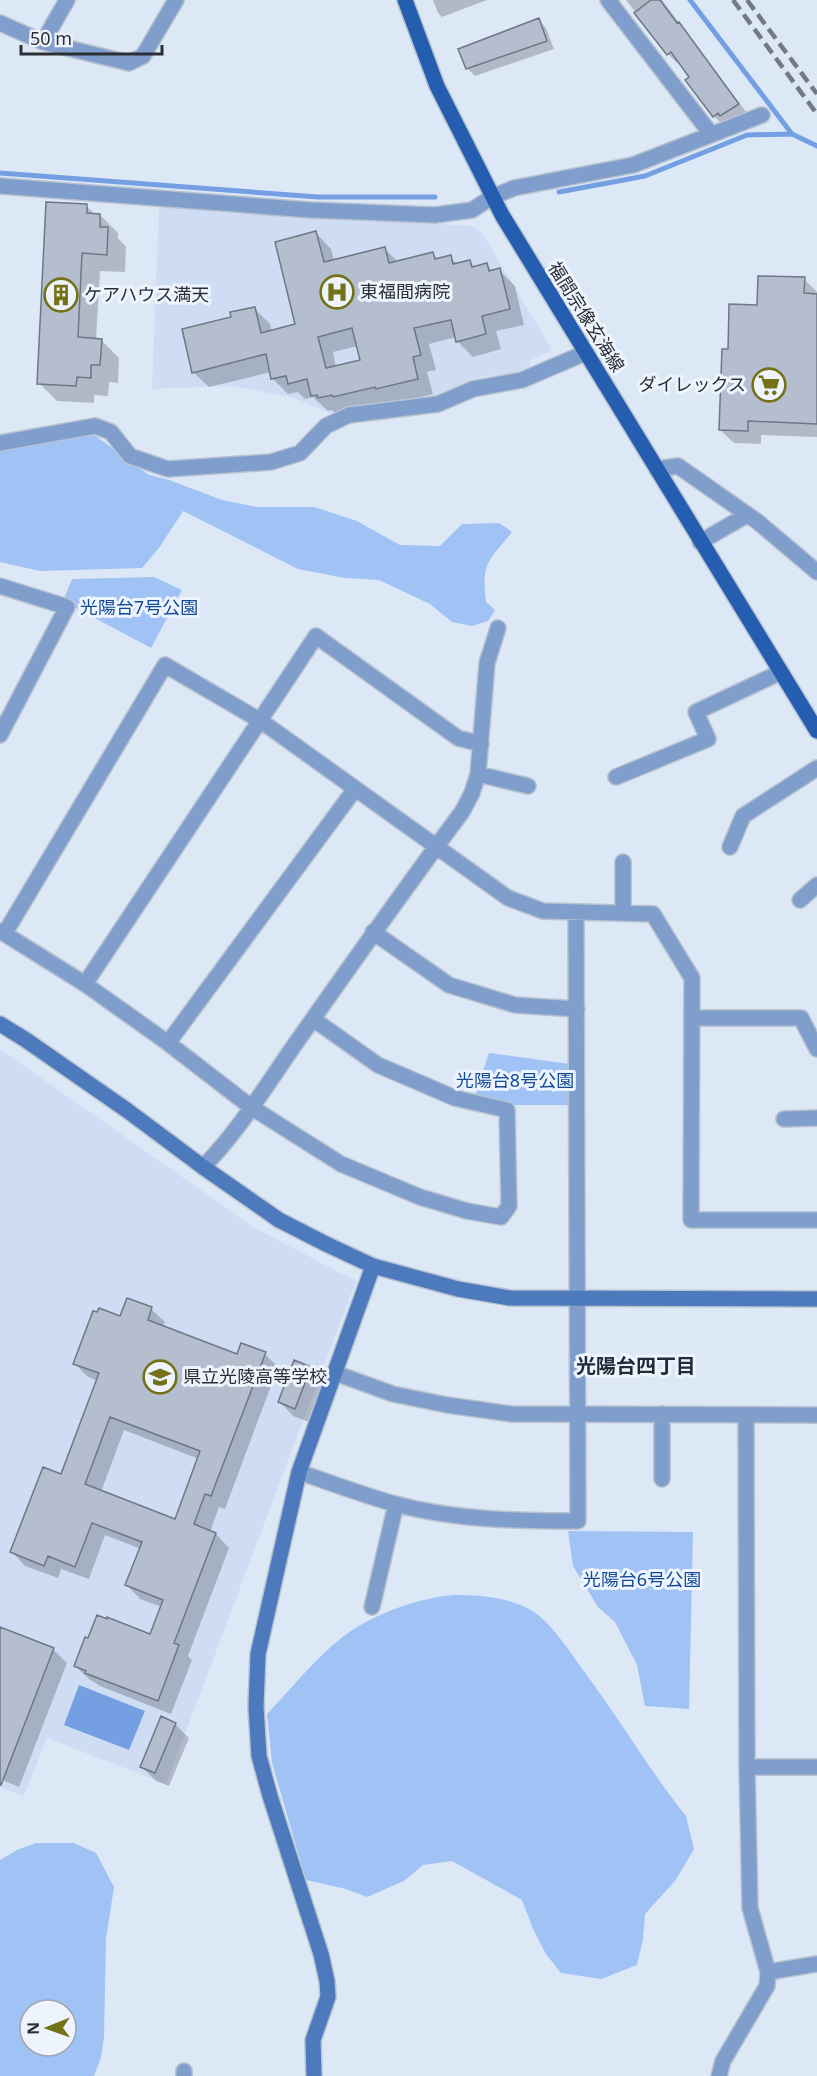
<svg xmlns="http://www.w3.org/2000/svg" width="817" height="2076" font-family="'Noto Sans','Noto Sans JP',sans-serif">
<rect width="100%" height="100%" fill="#dde8f7"/>
<!-- built -->
<path fill="#cfddf4" d="M159,206L242,214V211L472,226L483,234L552,350L531,360L530,366L516,372L482,377L430,398L329,413L292,397L230,386L152,389Z
M0,1049L255,1228L356,1281L166,1784L47,1738L24,1796L0,1787Z"/>
<!-- green -->
<path fill="#a0c2f5" fill-rule="evenodd" d="M89,431L149,475L169,480L222,500L257,507H314L357,521L400,545L440,546L462,524L499,523L512,532C489,561 481,562 486,602L495,610L488,621L472,626L452,622L430,604L379,580L345,578L298,569L183,511L159,548L142,568L40,571L0,562V448Z
M154,577L182,590L151,648L63,601L72,579Z
M489,1053L570,1064V1105H515L475,1096Z
M568,1531L693,1532L689,1709L645,1706L637,1665L615,1622L598,1607L573,1566Z
M453,1595C480,1595 514,1597 537,1614C556,1629 571,1654 586,1674C620,1720 650,1771 686,1816L694,1849L675,1881L645,1914L643,1939L637,1965L601,1979L561,1973L546,1954L533,1929L522,1900L452,1861L423,1865L404,1881L367,1897L346,1889L306,1880L272,1763L267,1714C295,1685 322,1649 357,1627C386,1610 420,1598 453,1595Z
M36,1843H74L96,1853L114,1887L106,1939L104,2037L101,2057L94,2076H0V1860L17,1850ZM30,2010H66V2046H30Z"/>
<!-- water -->
<path fill="#74a0e3" d="M79,1685L145,1711L129,1750L64,1725Z"/>
<!-- shadow -->
<path fill="#0003" fill-rule="evenodd" d="M433,0H487L442,17L438,13Z
M626,0H662L747,113L723,125L714,116L679,61L677,63L668,54Z
M539,20L546,28L554,49L475,76L467,68Z
M86,206L96,215H100L118,233V238L126,247L125,272L100,271L96,340H101L119,358L118,383L109,382L108,396L94,395V403L57,401L39,383Z
M316,233L331,249L334,261L385,249L398,262L433,254L439,260L450,257L457,264L469,261L475,268L487,265L493,272L499,270L515,286L524,325L496,331L501,349L473,357L457,341L456,337L429,344L436,370L427,372L433,394L393,404L391,403L335,413L332,410L328,411L313,397L305,399L298,392L288,394L273,379L271,372L209,387L193,372L233,318L254,308L270,324L272,332L297,325ZM358,346L362,361L336,367L333,352Z
M804,279L817,292V437L761,435V444L734,443L720,430L729,351L759,307Z
M151,1309L165,1322L163,1327L238,1356L265,1354L278,1367L225,1509L219,1507L210,1532L216,1534L229,1548L188,1656L192,1660L171,1714L100,1686L89,1679L75,1666L150,1636L162,1607L140,1599L127,1585L141,1549L105,1535L89,1579L61,1569L58,1578L25,1566L12,1552L62,1476L98,1381L88,1377L74,1363L121,1318ZM124,1430L199,1459L175,1521L101,1492Z
M295,1362L311,1368L324,1382L309,1422L293,1416L280,1402Z
M0,1629L53,1649L67,1663L19,1787L0,1779Z
M175,1724L189,1738L169,1786L156,1781L142,1767Z"/>
<g fill="none" stroke-linecap="round" stroke-linejoin="round">
<!-- stream -->
<path stroke="#74a0e3" stroke-width="5" d="M690,0L792,134
M0,173L318,197H435
M559,192L645,176L747,135L792,134L817,146"/>
</g>
<!-- building -->
<path fill="#b4bece" stroke="#6e7785" stroke-width="1.5" fill-rule="evenodd" d="M651,0H660L677,23L679,22L739,104L720,116L718,113L713,117L685,80L689,77L671,52L667,55L634,13Z
M539,18L547,41L466,69L458,49Z
M46,202L87,204V213L100,214V227H108L107,255L82,253L78,337L102,339L100,365H91V378L77,377L76,386L37,384Z
M316,231L324,262L385,247L389,263L433,252L435,259L451,255L453,264L470,260L472,267L487,263L489,271L500,268L510,309L482,316L486,334L456,342L451,320L414,328L421,355L413,357L418,379L376,389L375,387L333,397L332,395L318,398L317,395L311,396L307,379L288,384L286,376L271,379L266,354L192,373L182,329L231,317L230,312L255,307L261,333L295,324L275,242ZM352,328L360,360L326,368L318,337Z
M758,276L805,277L804,293L817,294V424L748,421V431L719,430L722,349H728L729,304L757,305Z
M127,1298L152,1307L148,1320L237,1354L241,1343L266,1352L211,1496L205,1494L194,1524L216,1533L174,1643L179,1645L158,1701L85,1673L86,1671L74,1666L85,1637L88,1638L97,1615L107,1619V1617L150,1634L163,1600L125,1585L142,1542L92,1523L75,1567L48,1556L44,1566L10,1552L43,1467L61,1474L99,1373L73,1364L93,1311L97,1312L99,1308L120,1316ZM110,1417L200,1451L175,1519L85,1484Z
M294,1360L311,1367L295,1409L278,1402Z
M0,1627L54,1648L1,1785H0Z
M161,1716L176,1723L155,1773L140,1767Z"/>
<g fill="none" stroke-linecap="round" stroke-linejoin="round">
<!-- street casing -->
<g stroke="#b9c3d0" stroke-width="18">
<path id="street" d="M608,0L711,134
M0,23L43,42L129,63L143,56L176,0
M43,42L67,0
M0,186L310,210L435,215L472,210L492,197L514,188L633,165L762,115
M0,443L95,426L111,432L130,456L168,469L271,462L300,453L326,426L349,415L438,404L473,389L522,380L585,353
M657,469L678,466L758,522L817,572
M700,542L747,515
M0,586L67,607L0,735
M478,774L528,786
M616,777L708,739L696,712L781,672
M730,847L743,816L817,768
M800,900L817,885
M623,913V862
M0,931L85,984L168,1043L251,1107L341,1164L420,1197L467,1211L501,1217L509,1206L507,1110L455,1098L378,1065L313,1019
M373,932L449,985L515,1005L577,1009
M5,933L165,665L261,721L508,898L543,911L653,914L692,978L691,1220H817
M85,984L316,636L458,738L481,744
M692,1018H801L817,1049
M168,1043L355,789
M784,1119L817,1118
M203,1167C239,1131 267,1084 296,1043C351,965 405,888 462,812L472,793L478,774L487,663L498,628
M335,1373L393,1394L447,1405L512,1414L817,1415
M662,1414V1479
M299,1472C331,1483 363,1495 395,1504C455,1520 517,1521 578,1521L576,913
M372,1607L396,1504
M747,1767H817
M768,1972L817,1964
M184,2076V2071
M719,2076L723,2061L767,1986L768,1972L750,1908L747,1767L746,1416"/>
</g>
<!-- secondary casing -->
<g stroke="#b9c3d0" stroke-width="18">
<path id="secondary" d="M0,1024L26,1040L128,1111L203,1167L279,1220L326,1244L373,1266L458,1289L510,1298L817,1299
M314,2076L313,2040L328,1997L327,1981L321,1954L270,1796L259,1756L256,1707L258,1654L299,1472L373,1266"/>
</g>
<!-- primary casing -->
<g stroke="#b9c3d0" stroke-width="18">
<path id="primary" d="M405,0L437,86L502,215L817,731"/>
</g>
<!-- street -->
<use href="#street" stroke="#809ecc" stroke-width="15"/>
<!-- secondary -->
<use href="#secondary" stroke="#4d7abd" stroke-width="15"/>
<!-- primary -->
<use href="#primary" stroke="#255eb0" stroke-width="15"/>
<!-- rail -->
<path stroke="#737a84" stroke-width="4.5" stroke-dasharray="12 6" stroke-linecap="butt" d="M733,0L817,114
M747,0L817,94"/>
</g>
<!-- icons -->
<defs>
<g id="hospital-ring" transform="scale(1.725)"><circle r="9.5" fill="#eef4fe" stroke="#747216" stroke-width="1.5"/><path d="M-5-5h3v3.5h4V-5h3V5h-3V1.5h-4V5h-3Z" fill="#747216"/></g>
<g id="building-ring" transform="scale(1.725)"><circle r="9.5" fill="#eef4fe" stroke="#747216" stroke-width="1.5"/><path d="M-4-6H4V6H1V3H-1V6H-4ZM-2.5-4.3h1.7v1.8h-1.7ZM.8-4.3h1.7v1.8H.8ZM-2.5-1h1.7V.8h-1.7ZM.8-1h1.7V.8H.8Z" fill="#747216"/></g>
<g id="supermarket-ring" transform="scale(1.725)"><circle r="9.5" fill="#eef4fe" stroke="#747216" stroke-width="1.5"/><path d="M-6-5.5h2.5l.6 2H6L4.5 2H-2.5L-4.4-4H-6ZM-1.5 3.2a1.3 1.3 0 1 0 .1 0ZM3 3.2a1.3 1.3 0 1 0 .1 0Z" fill="#747216"/></g>
<g id="school-ring" transform="scale(1.725)"><circle r="9.5" fill="#eef4fe" stroke="#747216" stroke-width="1.5"/><path d="M0-5L7-2L0 1L-7-2ZM-4 1L0 2.5L4 1V4Q0 6-4 4Z" fill="#747216"/></g>
</defs>
<g fill-rule="evenodd">
<use href="#hospital-ring" x="337" y="292"/>
<use href="#building-ring" x="61" y="295"/>
<use href="#supermarket-ring" x="769" y="385"/>
<use href="#school-ring" x="160" y="1377"/>
</g>
<g text-anchor="middle" stroke-width="6" stroke-linejoin="round" paint-order="stroke">
<!-- poi labels -->
<g font-size="18" fill="#2b2f35" stroke="#eef4fe" text-anchor="start">
<text x="360" y="298">東福間病院</text>
<text x="84" y="301">ケアハウス満天</text>
<text x="746" y="391" text-anchor="end">ダイレックス</text>
<text x="183" y="1383">県立光陵高等学校</text>
</g>
<!-- street labels -->
<g font-size="18" fill="#2b2f35" stroke="#eef4fe">
<text transform="translate(586 317) rotate(58)" y="6">福間宗像玄海線</text>
</g>
<!-- park labels -->
<g font-size="18" fill="#124a97" stroke="#eef4fe">
<text x="139" y="614">光陽台7号公園</text>
<text x="515" y="1087">光陽台8号公園</text>
<text x="642" y="1586">光陽台6号公園</text>
</g>
<!-- neighbourhood labels -->
<g font-size="20" font-weight="bold" fill="#222a36" stroke="#eef4fe">
<text x="636" y="1373">光陽台四丁目</text>
</g>
</g>
<!-- north arrow -->
<g transform="translate(48 2028) rotate(269)"><circle r="28" fill="#eef4fe" stroke="#a0a5ae" stroke-width="1.5"/>
<path d="M0-4.5L10 22L0 15L-10 22Z" fill="#747216"/>
<text y="-9" font-size="16" font-weight="bold" text-anchor="middle" fill="#2b2f35">N</text>
</g>
<!-- scale -->
<path d="M21 45v9h141v-9" fill="none" stroke="#2b2f35" stroke-width="3"/>
<text x="30" y="45" font-size="18" fill="#2b2f35" stroke="#eef4fe" stroke-width="4.5" paint-order="stroke">50 m</text>
</svg>
